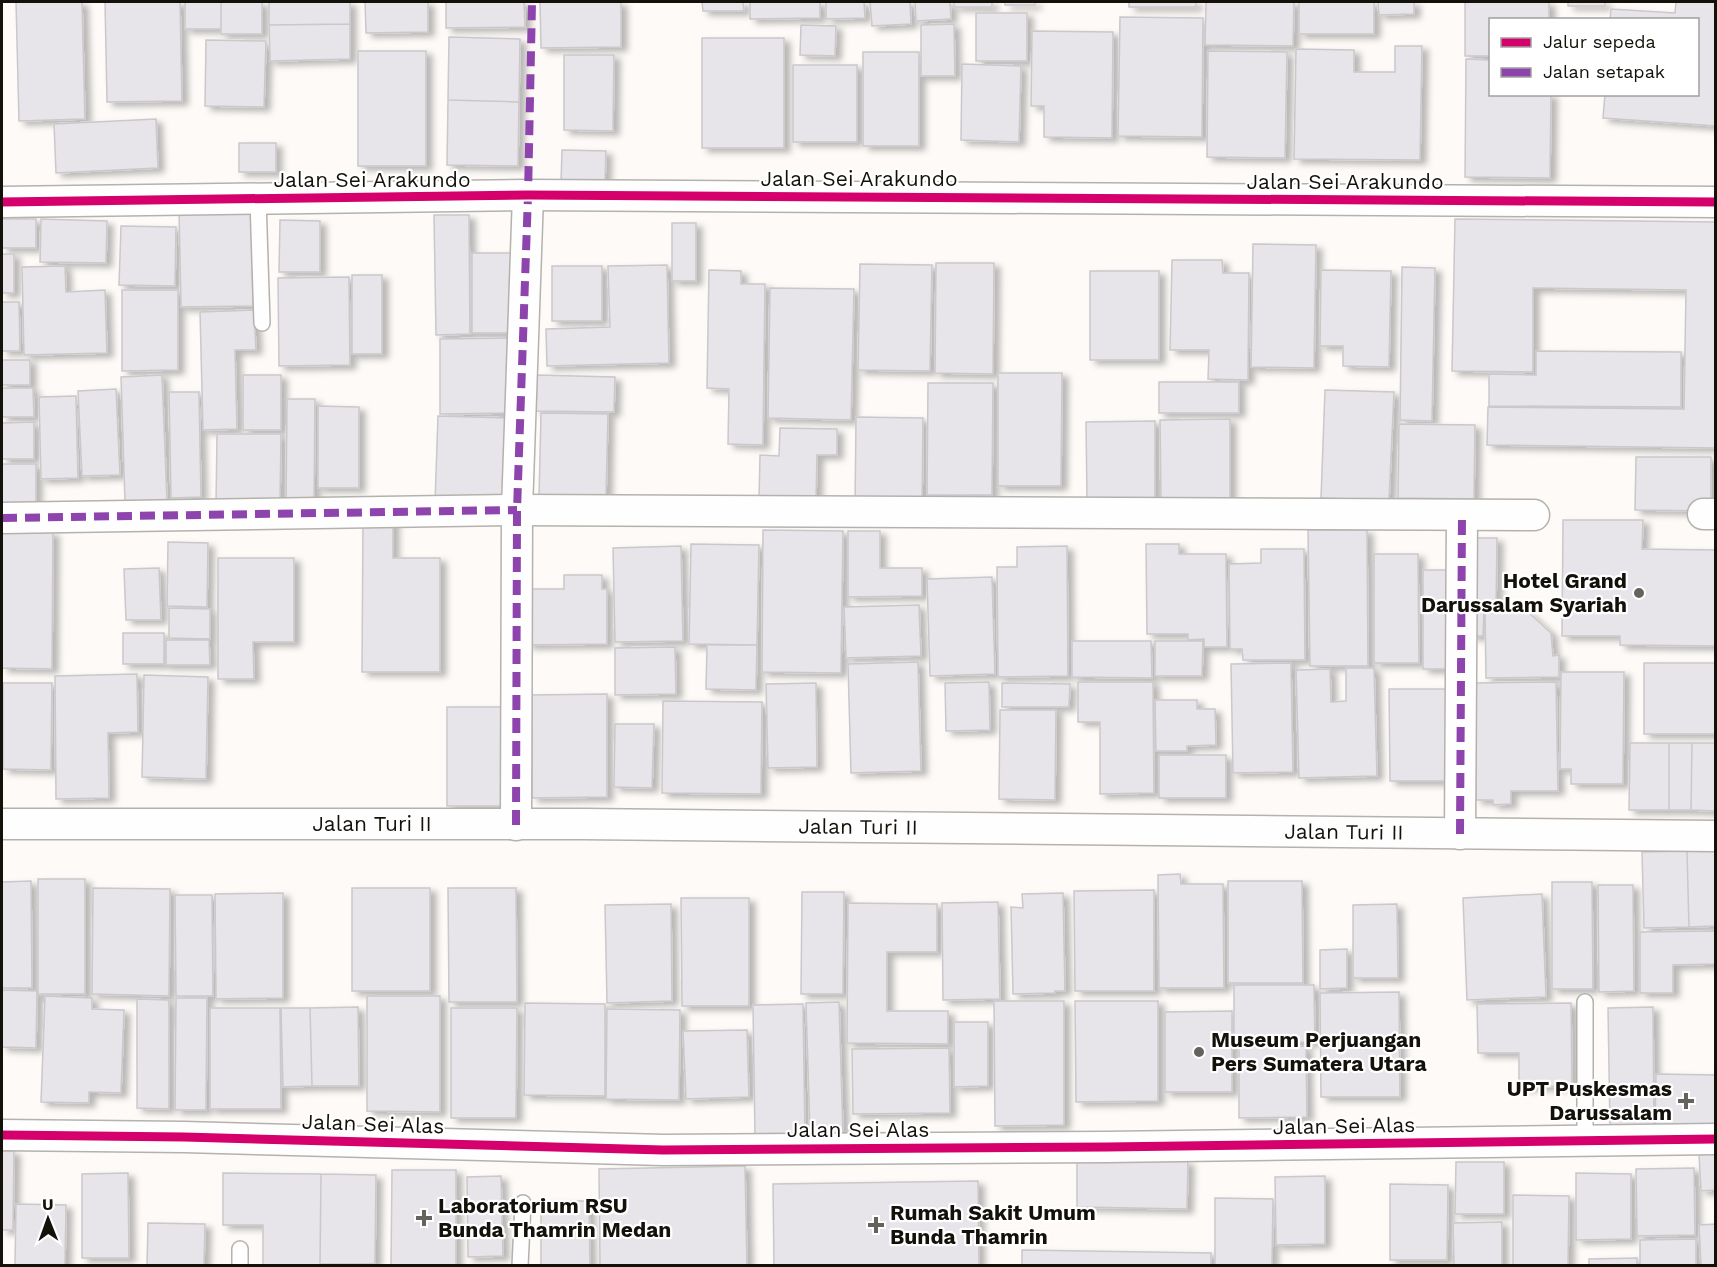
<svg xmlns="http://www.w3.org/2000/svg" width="1717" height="1267" font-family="'Work Sans',sans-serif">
<defs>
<filter id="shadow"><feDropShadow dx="6" dy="4" stdDeviation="3" flood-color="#0004"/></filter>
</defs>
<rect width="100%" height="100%" fill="#fdfaf7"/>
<!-- building -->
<path fill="#e7e4ea" stroke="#cac8ca" stroke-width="1.5" filter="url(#shadow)" d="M16,2H82L85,119L19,121Z
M105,2H180L182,101L107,102Z
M185,2H221V29H185Z
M221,2H262V34H221Z
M269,2H350V24L269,25Z
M365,2H428V32L366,33Z
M446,2H524L525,27L446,28Z
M540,2H621V47L541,48Z
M702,2H743L744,11H703Z
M750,2H820V18L750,19Z
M826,2H864L865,18L826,19Z
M870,2H910L911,24L872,26Z
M915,2H950L951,19L916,21Z
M954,2H992V7H954Z
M1005,2H1035V5H1005Z
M1129,2H1196V7H1129Z
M1206,2H1294L1293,46L1205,45Z
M1299,2H1374V34H1299Z
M1378,2H1414V14L1379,15Z
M1465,2H1549V20H1490V56H1465Z
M1568,2H1605V6H1568Z
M1676,2H1716V126L1603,118L1605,94H1698V20H1610L1611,9L1675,13Z
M976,13H1027V61H976Z
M1120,17L1203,18L1202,137L1118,136Z
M350,24V59L270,61L269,25Z
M954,24L955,76H921V25Z
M801,25L836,26L835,56L800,55Z
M1032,31L1113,32L1112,138L1044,137V106H1031Z
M449,37L520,39L519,102L448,100Z
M702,38H784V148H702Z
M206,40L266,41L264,107L205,106Z
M1395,46H1422L1420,160L1294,159L1296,49L1354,50V72H1395Z
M358,51H426V166H358Z
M1208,51L1287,52L1285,158L1207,157Z
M863,52H919V146H863Z
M564,55H614L613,131L564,130Z
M1466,59L1490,60V94H1551L1550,178L1465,177Z
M962,64L1021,66L1019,142L961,140Z
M793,65H857V142H793Z
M448,100L519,102L518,166L447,165Z
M156,119L158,168L56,173L54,124Z
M239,143H276V172H239Z
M562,150L606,151L605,183L561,182Z
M251,209L253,306L181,307L179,210Z
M434,215H469L470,334L436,335Z
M2,219H36V248H2Z
M41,219L107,221L106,263L40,262Z
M1455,219L1716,222V448L1487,445L1488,407L1684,409L1686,290L1533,288V372L1452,371Z
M280,220L320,221V272H279Z
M672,223H696V281H672Z
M121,226L176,227L175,286L119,285Z
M1253,244L1316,245L1314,368L1251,367Z
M472,253H517L518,333H472Z
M2,254H14V293H2Z
M1172,260H1222L1223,273H1249L1248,380L1208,379L1209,350H1170Z
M936,263H994L993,374L935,373Z
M860,264L932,265L930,371L858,370Z
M667,265L669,363L547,366L546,329L610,327L608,266Z
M65,266L66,292L105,290L107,353L24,355L22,267Z
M552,266H602V321H552Z
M1402,267L1435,268L1432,421L1400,420Z
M709,270L741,271V284H765L763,445L728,444L729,389L707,388Z
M1321,270L1391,271L1389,367L1343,366V346H1320Z
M1090,271H1159V360H1090Z
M352,275H382V354H352Z
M349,277L350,365L279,366L278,278Z
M770,288L854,289L851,420L768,418Z
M122,290H178V370L122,371Z
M2,302H19L20,351H2Z
M254,310L256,350H235L237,429L203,430L200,312Z
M516,338L517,413L440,414V339Z
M1536,351L1681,352V407L1489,406V374L1536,375Z
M2,360H30V385H2Z
M998,373H1062L1061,486H998Z
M162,375L167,500L125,502L121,377Z
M243,375H281V430H243Z
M537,375L615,377L614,412L536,411Z
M1159,382H1239V413H1159Z
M928,383H993L992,495H927Z
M2,388H33L34,417H2Z
M116,389L120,475L82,476L78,391Z
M1325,390L1394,392L1389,501L1321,498Z
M169,392H199L201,497L171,498Z
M76,396L78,478L41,479L39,397Z
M287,399H315L314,504H286Z
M318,406L359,407V488H318Z
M541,413L608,414L606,498L539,497Z
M438,416L508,418L505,505L435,503Z
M856,417L923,418L922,511L855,510Z
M1230,419V499L1161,500L1160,420Z
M1155,421V501H1087L1086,422Z
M34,422V459H2V423Z
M1399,424L1475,425L1474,499L1398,498Z
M780,428L837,429V455H817L816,500L759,499L760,455L779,456Z
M217,434H281L280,504H216Z
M1636,457H1711V511L1635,510Z
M2,464H36V513H2Z
M363,519H393V558H440V672H362Z
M1563,520H1643L1642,549L1716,550V646L1620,645V636H1562Z
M763,530L843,531L841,673L762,672Z
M1308,530H1367L1368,666H1310Z
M2,531L53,532L52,669L2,668Z
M848,531H880V568H922V596L848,597Z
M1471,538H1497L1496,612H1484L1483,636H1470Z
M168,542L208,543L207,607L167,606Z
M691,544L759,545L757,645L689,644Z
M1146,544H1179V554H1226L1227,647H1204V639L1188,640V634H1147Z
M681,546L683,641L615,642L613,548Z
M1067,546L1068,676L998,677L997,567H1017V547Z
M1261,549H1304L1305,660H1243L1242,649H1230L1229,564L1261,563Z
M1374,554H1418L1419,663H1374Z
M218,558H294V642H253L254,679H218Z
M159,568L161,620H126L124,569Z
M1423,570H1457L1458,669H1423Z
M564,575H602V589H607V644L527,645V589H564Z
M992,577L995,674L930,676L927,579Z
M919,605L921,656L846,658L844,607Z
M169,608L210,609V639L169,638Z
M1527,611L1551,633L1553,656L1559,655V677L1486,678L1485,613Z
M123,633H164V664H123Z
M166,640H209L210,665H166Z
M1072,641H1151L1152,678L1072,677Z
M1155,641H1203L1202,676H1155Z
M707,645H757L756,690L706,689Z
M675,647L676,694L615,695V648Z
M918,662L921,771L851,773L848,664Z
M1291,663L1293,772L1233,773L1231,664Z
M1644,663H1716V734H1644Z
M1346,668H1374L1377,776L1299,778L1296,670L1330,669L1331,702L1346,701Z
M1561,672H1624L1623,784H1571V769H1560Z
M137,674L138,732L108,733L109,798L56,799L55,676Z
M144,675L208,677L206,779L142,777Z
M989,682L990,730L946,731L945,683Z
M1078,682H1153L1154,793L1100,794V722H1078Z
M1556,682L1558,791H1511V804L1493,805V800H1476L1474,683Z
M3,683H52L51,770L3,769Z
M816,683L817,767L768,768L766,684Z
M1002,683L1070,684L1069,707H1002Z
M1389,689H1447L1448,781H1390Z
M607,694V797L532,798V695Z
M1155,700H1197V709H1215L1216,745L1187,746V751H1156Z
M663,701L762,702L761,794L662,793Z
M447,707H514V806H447Z
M1000,710H1056L1055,800L999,799Z
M615,724H654L652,788L614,787Z
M1630,743H1669V810H1629Z
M1669,743H1692L1691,810H1669Z
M1692,743H1716V811L1691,810Z
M1159,755H1226V798H1159Z
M1716,850V926L1689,927L1687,851Z
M1687,851L1689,927L1644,928L1642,852Z
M1180,874L1181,884H1223L1224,988H1159L1158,875Z
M38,879H85V994H38Z
M31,881L32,988H2V882Z
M1228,881H1302L1303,983H1228Z
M1552,882H1592L1593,989H1552Z
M1598,885H1633L1634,991L1599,992Z
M93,888L170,889L169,996L92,994Z
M352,888H430V991H352Z
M448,888H516L517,1002H449Z
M1154,890V991H1075L1074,891Z
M802,892H844L843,994H801Z
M283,893V998L216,999L215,894Z
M1063,893L1065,991H1055V993L1013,994L1011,907L1023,908L1022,894Z
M1542,894L1546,997L1467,1000L1463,898Z
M175,895H212L213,996H176Z
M681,898H749V1006H682Z
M998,902L1000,999L943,1000L942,903Z
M848,903L937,904V952H887V1011H948V1044L847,1043Z
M671,904L672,1001L607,1003L605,905Z
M1397,904L1398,978H1353V905Z
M1716,931V964L1673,965V993H1640V932Z
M1347,949V988L1320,989V950Z
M1234,985H1314L1315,1042H1234Z
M2,990L37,991L36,1048L2,1047Z
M1399,992L1400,1097H1321L1320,993Z
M45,996L92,998V1009L124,1010L121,1093L89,1092V1103L41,1102Z
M367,996H440V1112L367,1111Z
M176,998H207L206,1110H175Z
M137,999L169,1000V1109L137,1108Z
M994,1001H1064V1125L995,1126Z
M1075,1001H1158V1101L1076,1102Z
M839,1002L843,1133H810L806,1003Z
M525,1003L605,1004V1096L524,1095Z
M1571,1003L1572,1086L1519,1087V1053H1478L1477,1004Z
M803,1004L805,1137L755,1138L753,1005Z
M358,1007L359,1086H312L310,1008Z
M1653,1007L1654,1127L1610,1128L1608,1008Z
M210,1008H280L281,1109H210Z
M281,1008H310L312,1086L283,1087Z
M451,1008H517L516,1118H451Z
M607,1009L680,1010L679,1100L606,1099Z
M1232,1011V1092H1165V1012Z
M954,1022H988V1086L954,1087Z
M747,1030L749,1097L686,1099L683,1031Z
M1306,1046L1307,1117L1239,1118V1047Z
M949,1048L950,1113L853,1114L852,1049Z
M1656,1074L1716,1075V1128L1655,1127Z
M2,1151H14L13,1230H2Z
M1699,1154H1716V1190L1701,1191Z
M1077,1160L1188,1161L1187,1209L1077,1207Z
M1456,1162H1504V1214H1455Z
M745,1166L747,1266H600L599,1169Z
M1694,1168L1695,1235L1637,1236L1636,1169Z
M392,1170H456V1266H391Z
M128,1173L129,1258H82V1174Z
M223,1173L321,1174L320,1266H263V1225H223Z
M1576,1173L1631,1174V1239L1576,1240Z
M321,1174L376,1175L375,1264H320Z
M501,1176L503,1256L468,1257L467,1177Z
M1325,1176V1244L1276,1245L1275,1177Z
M978,1181L979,1266H774L773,1184Z
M1390,1184L1448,1185L1447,1260H1390Z
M1513,1195L1569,1196L1568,1266H1513Z
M1215,1198L1273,1199L1272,1266H1215Z
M541,1201H589L590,1266H541Z
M16,1204L66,1205L65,1266H15Z
M1502,1222V1266H1454L1453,1223Z
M148,1223L205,1224L204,1266H147Z
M1716,1224V1266H1701L1699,1225Z
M1696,1239V1266H1640V1240Z
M1022,1250L1211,1253V1266H1022Z
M1637,1258V1266H1589V1259Z"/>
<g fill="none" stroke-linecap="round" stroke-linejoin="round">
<!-- lane casing -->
<g stroke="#b5b2ad" stroke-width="18">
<path id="lane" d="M258,199L262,323
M1585,1002V1142
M240,1266V1249
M520,1266L523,1203"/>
</g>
<!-- street casing -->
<g stroke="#b5b2ad" stroke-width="33">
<g id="street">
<path d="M2,202L528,195L1716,202"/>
<path d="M1703,514H1716"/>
<path d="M2,518L517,510L1534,515"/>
<path id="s1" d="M2,824H584L1716,836"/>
<path d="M516,825L517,510L528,195"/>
<path d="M1460,834L1462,515"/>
<path d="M2,1135L184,1137L663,1150L1107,1147L1716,1139"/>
</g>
</g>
<!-- lane -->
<use href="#lane" stroke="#fffefe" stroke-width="15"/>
<!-- street -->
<use href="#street" stroke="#fffefe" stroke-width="30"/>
<!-- quiet -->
<path stroke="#8e44ad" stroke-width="8" stroke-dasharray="15 8" stroke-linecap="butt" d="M2,518L517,510
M516,825L517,510L528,195L532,2
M1460,834L1462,515"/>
<!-- cycleway casing -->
<g stroke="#fff" stroke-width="13">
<path id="cycleway" d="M2,202L528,195L1716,202
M2,1135L184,1137L663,1150L1107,1147L1716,1139"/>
</g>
<!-- cycleway -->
<use href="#cycleway" stroke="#d6006c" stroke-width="9"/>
</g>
<!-- markers -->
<g fill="#66635e" stroke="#fff" stroke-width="2">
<circle cx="1639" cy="593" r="6"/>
<circle cx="1199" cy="1052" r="6"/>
<path d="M1683 1092h6v6h6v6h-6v6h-6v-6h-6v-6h6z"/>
<path d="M421 1209h6v6h6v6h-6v6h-6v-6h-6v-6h6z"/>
<path d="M873 1216h6v6h6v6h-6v6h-6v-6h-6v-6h6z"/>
</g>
<g text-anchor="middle" stroke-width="4.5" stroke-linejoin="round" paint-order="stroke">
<!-- street labels -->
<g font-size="21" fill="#14110b" stroke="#fff">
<text x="859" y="186">Jalan Sei Arakundo</text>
<text x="372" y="187">Jalan Sei Arakundo</text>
<text x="1345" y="189">Jalan Sei Arakundo</text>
<text dy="7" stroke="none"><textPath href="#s1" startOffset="370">Jalan Turi II</textPath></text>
<text dy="7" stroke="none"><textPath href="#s1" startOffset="856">Jalan Turi II</textPath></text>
<text dy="7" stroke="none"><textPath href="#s1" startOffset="1342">Jalan Turi II</textPath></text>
<text transform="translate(373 1124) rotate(2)" y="7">Jalan Sei Alas</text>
<text transform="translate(1344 1126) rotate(-1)" y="7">Jalan Sei Alas</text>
<text x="858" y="1137">Jalan Sei Alas</text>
</g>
<!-- poi labels -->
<g font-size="21" font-weight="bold" fill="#14110b" stroke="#fff" text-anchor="start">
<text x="1627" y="588" text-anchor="end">Hotel Grand<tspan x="1627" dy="24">Darussalam Syariah</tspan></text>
<text x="1211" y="1047">Museum Perjuangan<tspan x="1211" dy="24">Pers Sumatera Utara</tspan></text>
<text x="1672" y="1096" text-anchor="end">UPT Puskesmas<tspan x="1672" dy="24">Darussalam</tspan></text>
<text x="438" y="1213">Laboratorium RSU<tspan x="438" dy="24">Bunda Thamrin Medan</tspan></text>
<text x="890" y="1220">Rumah Sakit Umum<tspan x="890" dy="24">Bunda Thamrin</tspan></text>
</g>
</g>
<!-- border -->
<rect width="1717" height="1267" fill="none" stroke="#14110b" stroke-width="6"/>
<!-- legend -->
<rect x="1489" y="18" width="210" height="78" fill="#ffffff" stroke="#a1a09d" stroke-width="1.5"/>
<rect x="1501" y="38" width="30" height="9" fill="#d6006c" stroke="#a1a09d" stroke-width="1.5"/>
<text x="1543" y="48" font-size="18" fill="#14110b">Jalur sepeda</text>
<rect x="1501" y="68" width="30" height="9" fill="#8e44ad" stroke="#a1a09d" stroke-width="1.5"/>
<text x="1543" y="78" font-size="18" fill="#14110b">Jalan setapak</text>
<!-- north arrow -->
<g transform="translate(48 1219) rotate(359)" stroke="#ffffff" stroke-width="4.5" paint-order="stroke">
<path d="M0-4.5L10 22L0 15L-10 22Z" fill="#14110b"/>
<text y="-9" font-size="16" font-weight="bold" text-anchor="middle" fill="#14110b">U</text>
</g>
</svg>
